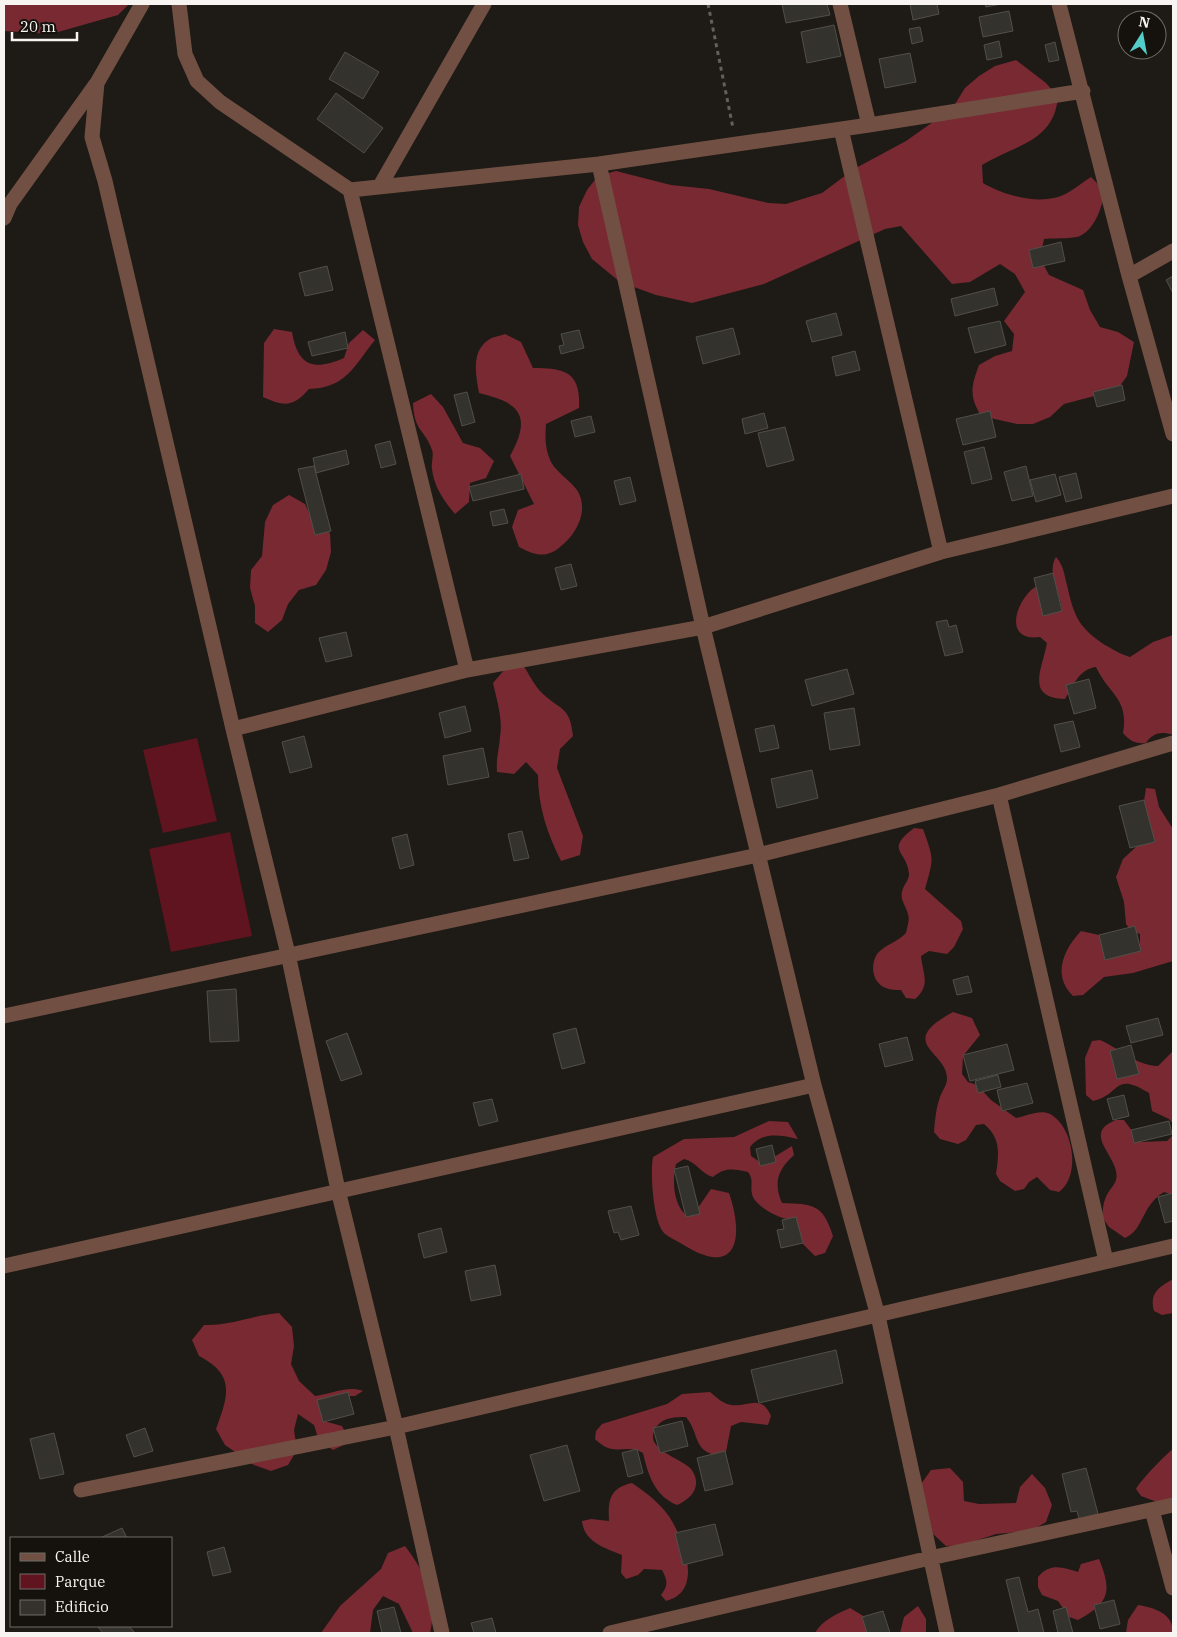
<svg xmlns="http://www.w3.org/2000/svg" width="1177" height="1637" font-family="'IBM Plex Serif',serif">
<rect width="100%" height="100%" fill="#1e1a15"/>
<!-- green -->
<path fill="#60141f" d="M197,738L217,821L163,833L143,750Z
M230,832L252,936L171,952L149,849Z"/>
<!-- forest -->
<path fill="#792931" d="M4,4H129L118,15L51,34L4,31Z
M1016,60L1046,83L1058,97C1054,142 1015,145 982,165L983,183C1004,195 1034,204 1058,197C1069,194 1081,183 1091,177L1105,191C1102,206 1096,228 1080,236C1073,239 1052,238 1044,239L1040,258L1049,275L1083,290L1090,310L1100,327L1118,332L1134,342L1127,376L1117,390L1064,404L1050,417L1033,424H1017L981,416C969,395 971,387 979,365L995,356L1012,351L1014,334L1004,321L1025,292L1015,274L1000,264L970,282L952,284L901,226L885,229L764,284L692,303L656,295L620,282L592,259L583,242L578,225L579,207L587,190L598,176L616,171L671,185L709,189L768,203L786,204L822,193L854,169L906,141L940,117L955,104L965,88L979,76L995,66Z
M274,329L292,332C298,367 314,371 344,358L349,343L363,330L375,340C354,366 346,388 309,389C293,407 285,407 263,397L264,343Z
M505,334L521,342L533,368C565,368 581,372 579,408L546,424C545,437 545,449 551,462C557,473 570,480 577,490C590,510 576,535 560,547C546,559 534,555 519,547L512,527L518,510L534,504L510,456C518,441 529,419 512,406C504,399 489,396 479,393C476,376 471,353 487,341C491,337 500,336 505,334Z
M431,394L443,407L463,443L480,448L494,461L486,478L470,483L469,502L455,514C444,501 434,487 432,469C431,463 434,455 432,450C425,429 414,432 413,403Z
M289,495L305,504L314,524L330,533L331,552L326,570L316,585L299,590L288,604L282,620L268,632L255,623V606L250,588L251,570L262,556L265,522L273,505Z
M1056,557C1064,566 1064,574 1067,585C1074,616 1078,627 1105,645C1114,650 1120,654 1130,657L1153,642L1173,635V735C1161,731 1153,733 1146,743C1135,744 1130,741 1123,733C1129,698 1109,695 1096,667C1079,669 1073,686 1065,699C1024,698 1043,667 1047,643L1040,637C1003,642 1015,601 1035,587L1043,589L1062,611C1061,593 1046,573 1056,557Z
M523,665C529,674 535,687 543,694C562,711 570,707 573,736L560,749L557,768L583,836L580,855L561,861C547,833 538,806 538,775L526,762L514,774L497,772C496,757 499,751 500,737C503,719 497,701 493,683L505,669Z
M1146,788L1155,789L1159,807L1173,829V961L1133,973L1104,977L1083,995L1073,996C1052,976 1063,950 1081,931L1099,935L1133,951L1140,944V934L1131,931L1126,924L1124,902L1116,877L1123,859L1137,846Z
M914,828L923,829C934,860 934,857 925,889L961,921L963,929L954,947L947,954L929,951L921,956C923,975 931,985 915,999L906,998L901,990C896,990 890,990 886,988C872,983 870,965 877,954C884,945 898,942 906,933C907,927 910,920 908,914C906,906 900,900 902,892C903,885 909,881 909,874C907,850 884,851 914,828Z
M953,1012L972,1018L980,1035L963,1056L962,1074L968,1082L977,1085L991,1100L1016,1118C1027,1116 1040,1109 1050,1114C1074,1127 1081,1176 1059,1192L1050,1190L1037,1177L1029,1182L1024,1189L1015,1191L1000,1181L996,1174C999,1153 1001,1138 984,1124L976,1125L966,1140L958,1144L940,1139L934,1132C935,1120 936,1108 940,1097C942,1091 947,1085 947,1079C948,1051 894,1044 953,1012Z
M1100,1040C1121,1049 1134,1065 1158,1066L1173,1051V1124L1169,1119L1152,1111L1149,1093C1113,1071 1122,1094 1093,1101L1086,1095L1085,1058L1092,1041Z
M1116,1120H1124L1140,1142L1167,1141L1173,1135V1195L1164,1192C1141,1206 1144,1230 1125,1238L1109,1227L1102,1217C1103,1210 1103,1203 1106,1197C1108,1191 1114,1186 1116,1180C1122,1158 1079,1134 1116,1120Z
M769,1121L788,1122L798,1139C781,1135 762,1131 750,1147L751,1156L760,1162L769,1160L792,1146L794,1155C778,1170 773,1182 782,1203C813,1204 823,1204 833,1236L825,1253L815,1256L802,1243L787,1219C776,1217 754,1205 752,1194C750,1185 754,1180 748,1172C734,1169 725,1167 713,1177C701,1174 697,1162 684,1159L676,1164C672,1180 673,1205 687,1216L695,1212L711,1189L729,1193C743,1233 740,1278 687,1247C680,1242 669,1238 664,1233C653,1222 650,1172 653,1157L684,1139L734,1137Z
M1173,1279V1313L1162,1315L1154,1311C1149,1293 1159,1287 1173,1279Z
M279,1313L292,1327L294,1346L291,1364L299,1381L315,1396C331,1394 348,1385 363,1391L355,1396H338L324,1421L342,1426L350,1442L333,1450L319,1441L314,1425L298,1414L294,1430L297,1450L288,1465L271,1471L254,1465L225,1445L216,1429C228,1396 236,1375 199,1356L192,1340L204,1325C231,1326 253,1315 279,1313Z
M710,1392C715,1396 721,1402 727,1404C746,1410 760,1391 771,1416L768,1425L741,1422L731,1426L726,1452L719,1456C692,1451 700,1434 686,1417C676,1417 664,1417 657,1426C640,1449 681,1457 691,1469C703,1485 692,1499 677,1505C655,1496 648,1475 643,1453C625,1442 615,1459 595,1439L596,1431L602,1424L667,1404L682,1394Z
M1173,1449V1508L1141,1496L1136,1489C1140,1481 1165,1455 1173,1449Z
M950,1468L963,1482L964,1501L979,1504L1016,1503L1020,1487L1032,1474L1045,1488L1052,1505L1046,1522L1031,1531L996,1534L963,1545L946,1546L933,1534L921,1484L931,1470Z
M632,1483C647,1493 665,1507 673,1523C686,1546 702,1592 666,1601L661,1595C668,1586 668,1581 662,1570L644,1569L638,1575L626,1579L621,1573L622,1555C605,1548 584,1542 582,1521L591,1519L609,1521C608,1501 609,1488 632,1483Z
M405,1546C425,1572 438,1600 430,1633H413L399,1604L383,1596L373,1610L370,1633H321L340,1606L381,1569L388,1553Z
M1099,1559C1112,1591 1110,1603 1078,1620L1069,1617L1058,1601L1042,1595L1038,1587V1577C1050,1563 1062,1567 1078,1572L1081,1564Z
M1138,1605C1155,1608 1173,1613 1173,1633H1126L1128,1620Z
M918,1606L926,1619V1633H900L904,1617Z
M850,1608L870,1620L875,1633H815C822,1620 837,1614 850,1608Z"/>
<!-- building -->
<path fill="#34322c" stroke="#514f49" d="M782,4H827L830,15L786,23Z
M910,4H937L939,14L913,20Z
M985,4H1001L986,7Z
M1009,11L1013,31L983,37L979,17Z
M834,25L841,56L807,63L801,32Z
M920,27L923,41L912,44L909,29Z
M999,41L1002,57L987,60L984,45Z
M1055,42L1059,60L1049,62L1045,45Z
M345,52L379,72L363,99L329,79Z
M910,53L916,82L885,88L879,59Z
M336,93L383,128L364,153L317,119Z
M1061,242L1065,261L1033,268L1029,250Z
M327,266L333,290L305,296L299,273Z
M1173,276V293L1166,280Z
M994,288L998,305L955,316L951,299Z
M836,313L842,335L812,342L806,321Z
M1000,321L1006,345L975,353L968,328Z
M733,328L740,354L703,364L696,337Z
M579,330L584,348L561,354L559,346L564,345L561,334Z
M345,332L348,348L312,356L308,342Z
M855,351L860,370L836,376L832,357Z
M1122,385L1125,400L1097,407L1093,392Z
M467,392L475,422L462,426L454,395Z
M990,411L996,437L963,445L956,419Z
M764,413L768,428L745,434L742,419Z
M591,416L595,432L575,437L571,421Z
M785,427L794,460L767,467L758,433Z
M390,441L396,464L381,468L375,445Z
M984,447L992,479L972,484L964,452Z
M346,450L349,464L316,473L313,458Z
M314,466L331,531L315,535L298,469Z
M1026,466L1033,496L1012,501L1004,472Z
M1076,473L1082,498L1066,502L1059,477Z
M521,474L524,489L473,501L469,487Z
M1055,474L1061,495L1036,502L1030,480Z
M630,477L636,501L620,505L614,481Z
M504,509L508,523L493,526L490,512Z
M571,564L577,586L561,590L555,568Z
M1053,573L1062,611L1043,616L1034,578Z
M947,620L949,627L956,625L963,652L945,656L936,622Z
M346,632L352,656L326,662L319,638Z
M847,669L854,694L812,706L805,680Z
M1089,679L1096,708L1074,714L1066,685Z
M465,706L471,731L445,738L439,713Z
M854,708L860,745L830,750L824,713Z
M1073,721L1080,747L1061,752L1054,725Z
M774,725L779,748L760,752L755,729Z
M304,736L312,767L290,773L282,742Z
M483,748L489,777L448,785L443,756Z
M812,770L818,798L777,808L771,779Z
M1144,800L1155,842L1130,848L1119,806Z
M522,831L529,858L514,861L508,834Z
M407,834L414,865L400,869L392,838Z
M1135,926L1141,951L1105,960L1099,935Z
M968,976L972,992L957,995L953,980Z
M236,989L239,1041L210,1042L207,991Z
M1158,1018L1163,1035L1131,1043L1126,1026Z
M576,1028L585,1063L562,1069L553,1034Z
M347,1033L362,1074L341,1081L326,1041Z
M907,1037L913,1060L885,1067L879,1044Z
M1007,1044L1014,1070L970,1081L963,1055Z
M1131,1045L1139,1074L1117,1079L1110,1051Z
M998,1075L1001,1087L978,1093L975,1081Z
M1027,1083L1033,1103L1002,1111L997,1090Z
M1124,1095L1129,1116L1113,1120L1107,1099Z
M492,1099L498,1121L479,1126L473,1103Z
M1169,1121L1172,1134L1134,1143L1131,1130Z
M772,1145L776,1162L760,1166L756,1149Z
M688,1166L700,1214L686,1217L674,1169Z
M1173,1193V1221L1165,1223L1158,1197Z
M631,1206L639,1235L621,1240L618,1232L614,1233L608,1211Z
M796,1217L803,1243L781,1248L777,1230L784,1229L782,1220Z
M441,1228L447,1252L424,1258L418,1234Z
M495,1265L501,1295L471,1301L465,1271Z
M836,1350L843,1383L759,1403L751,1370Z
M348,1392L354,1414L323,1422L317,1400Z
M682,1421L688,1446L660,1453L653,1428Z
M145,1428L153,1451L134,1457L126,1435Z
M54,1433L64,1474L40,1479L30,1439Z
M567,1445L580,1491L544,1501L530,1455Z
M637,1449L643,1473L628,1477L622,1453Z
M725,1451L733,1484L705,1491L697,1458Z
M1086,1468L1098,1514L1079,1519L1077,1511L1071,1512L1062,1474Z
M715,1524L723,1555L683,1565L675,1533Z
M122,1528L127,1538H100Z
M224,1547L231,1572L213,1576L207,1552Z
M1019,1577L1028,1612L1038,1609L1044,1633H1019L1006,1580Z
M1114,1600L1120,1624L1100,1629L1094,1605Z
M394,1607L401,1633H382L377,1611Z
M1066,1607L1073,1633H1058L1053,1611Z
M883,1611L890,1633H867L862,1617Z
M492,1618L496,1633H474L471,1623Z
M97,1626H129L135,1633H103Z"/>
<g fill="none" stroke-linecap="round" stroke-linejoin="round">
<!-- path -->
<path stroke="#635f5b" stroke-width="3" stroke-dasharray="4 4" stroke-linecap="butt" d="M708,4L733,128"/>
<!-- street -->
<path stroke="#715043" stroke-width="15" d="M142,4L97,83L92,137L105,181L233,729L288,954L338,1190L396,1427L442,1633
M179,4L185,54L197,81L220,102L350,190L599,164L869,125L1083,91
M840,4L869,125
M1059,4L1129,276L1173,434
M841,129L941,552
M599,164L703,627L814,1085L878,1316L947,1633
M380,186L484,4
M350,190L467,670
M4,218L10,204L96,84
M1129,276L1173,251
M233,729L467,670L703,627L941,552L1173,496
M999,795L1106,1261
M4,1016L758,855L999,795L1173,743
M4,1266L814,1085
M81,1490L396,1427L1173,1246
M1152,1510L1173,1588
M610,1633L930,1558L1173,1505"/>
</g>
<!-- border -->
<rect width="1177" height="1637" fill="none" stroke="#f7f4f1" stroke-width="10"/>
<!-- legend -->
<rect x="10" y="1537" width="162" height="90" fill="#15110d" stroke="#6f6c68"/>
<rect x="20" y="1553" width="25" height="8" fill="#715043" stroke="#6f6c68"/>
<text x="55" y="1562" font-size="15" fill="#f7f4f1">Calle</text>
<rect x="20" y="1574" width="25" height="15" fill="#60141f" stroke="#6f6c68"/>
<text x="55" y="1587" font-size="15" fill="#f7f4f1">Parque</text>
<rect x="20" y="1600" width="25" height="15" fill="#34322c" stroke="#6f6c68"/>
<text x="55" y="1612" font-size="15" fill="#f7f4f1">Edificio</text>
<!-- north arrow -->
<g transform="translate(1142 35) rotate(11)"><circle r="24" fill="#15110d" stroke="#6f6c68"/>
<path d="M0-4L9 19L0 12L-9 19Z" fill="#53cdc9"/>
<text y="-8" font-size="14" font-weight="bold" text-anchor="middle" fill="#f7f4f1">N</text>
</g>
<!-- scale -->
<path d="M12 32v8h65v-8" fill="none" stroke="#f7f4f1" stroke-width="2.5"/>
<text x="20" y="32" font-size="15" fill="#f7f4f1" stroke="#15110d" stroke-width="4" paint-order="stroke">20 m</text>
</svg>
